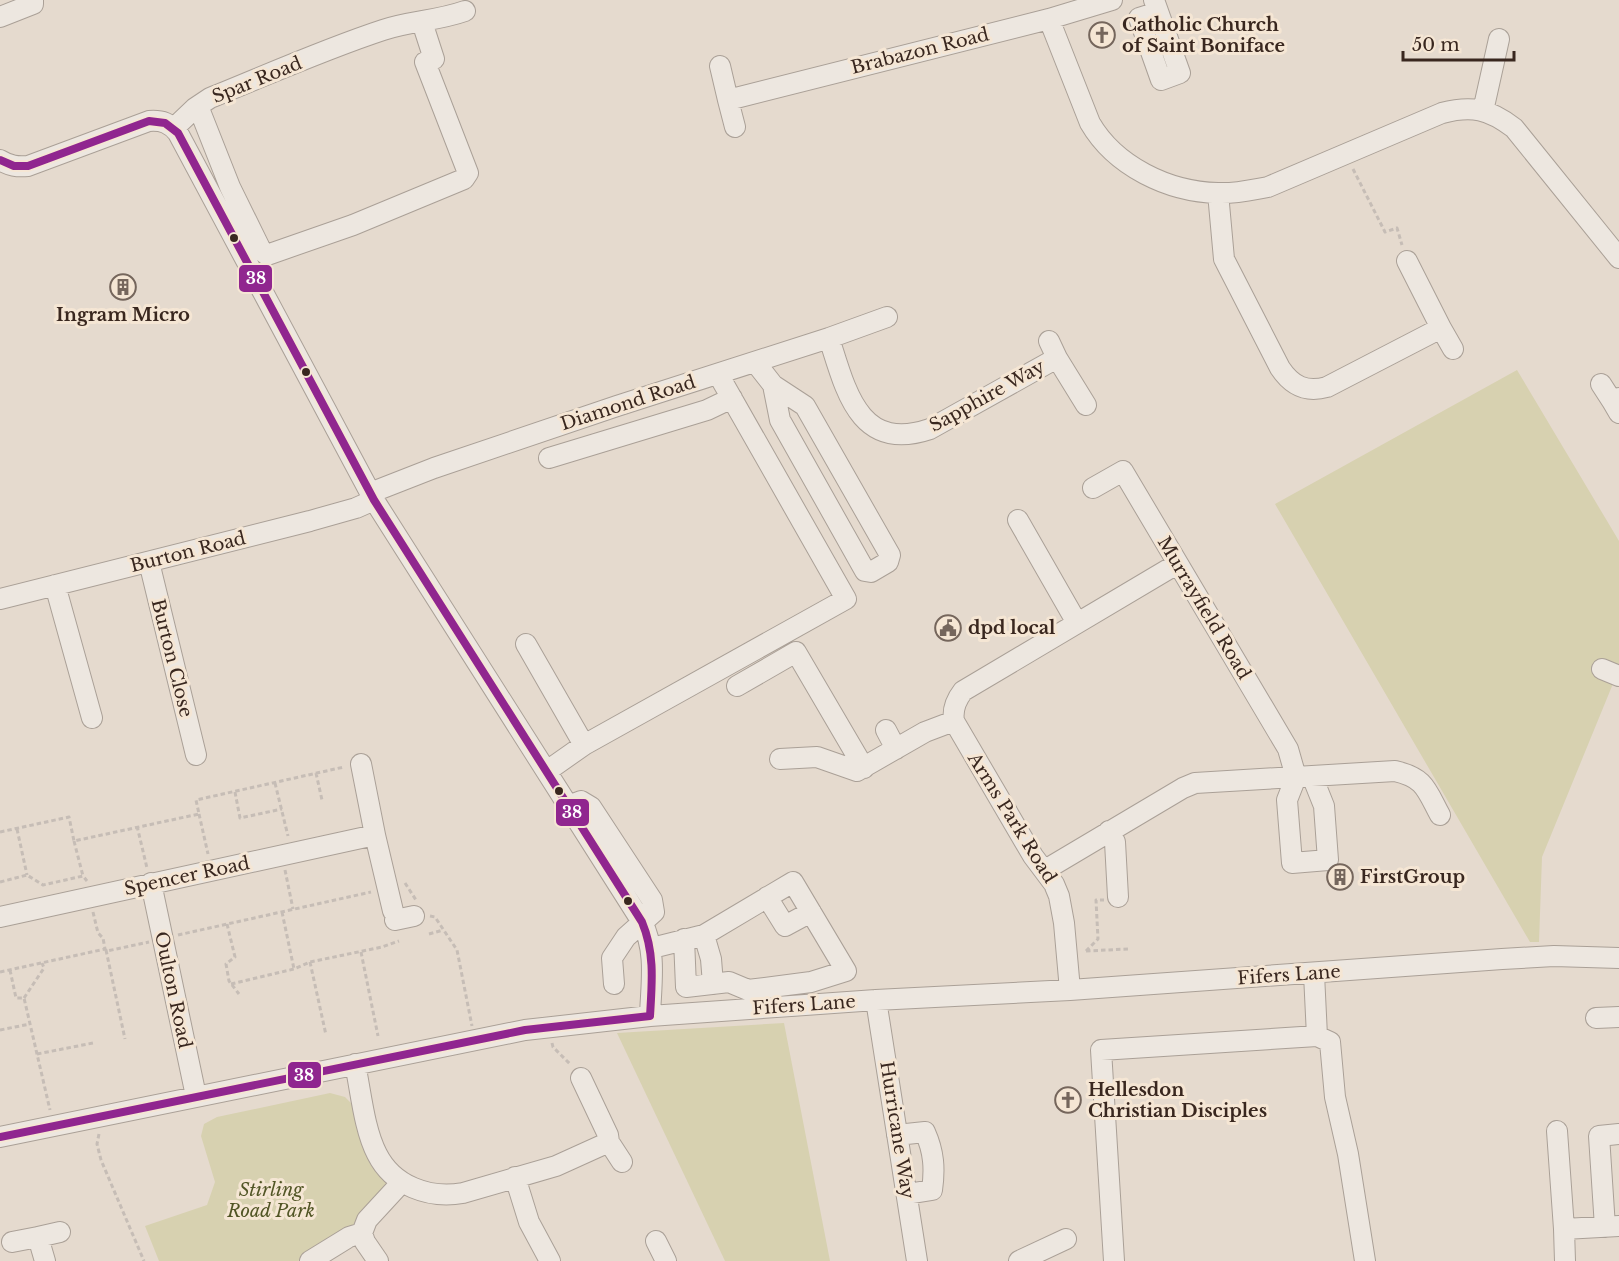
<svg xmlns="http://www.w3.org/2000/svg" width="1619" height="1261" font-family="'Libre Baskerville',serif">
<rect width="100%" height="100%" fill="#e5dace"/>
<!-- green -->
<path fill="#d7d1b0" d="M1517,370L1619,541V669L1542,857L1539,942H1530L1275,504Z
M784,1023L830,1261H725L617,1033Z
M330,1093L345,1097L356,1108L370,1164L387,1183L385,1193L356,1226L298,1261H159L145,1226L207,1205L215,1182L201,1136L204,1124L217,1117Z"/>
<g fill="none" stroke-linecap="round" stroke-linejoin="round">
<!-- minor casing -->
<g stroke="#aaa097" stroke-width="22">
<path id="minor" d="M1154,0L1180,73L1161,80L1139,18L1158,12
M0,17L33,4V0
M1049,19L1090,123C1115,166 1168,192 1218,193C1235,194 1251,190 1268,187L1442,113C1472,105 1489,109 1514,128L1619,258
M720,66L728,100
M198,106L230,187L261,250L267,255L353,225L464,179L468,173L425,62L434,59L422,22
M1483,111L1499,39
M735,127L728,100L1049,19L1112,0
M174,128L195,108L210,98C267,75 325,49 383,30C409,21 437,21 465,11
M0,160C10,166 17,167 28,166L149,121C162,120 170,123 178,133L374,500L642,922C657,952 651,984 650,1016
M1218,193L1224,259L1280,368C1292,386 1306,393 1327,387L1441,328L1453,349
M1407,261L1441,328
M829,338C846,391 859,453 930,429L1057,358L1086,405
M1049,341L1057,358
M755,362L773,385L780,420L865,571L871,572L888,562L890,555L805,406L773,385
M1601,384L1612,401
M1619,398L1612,401L1619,413
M549,458L707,410L732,398
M1093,488L1123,471L1288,749L1296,777L1287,800L1292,863L1328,860L1324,806L1312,776
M370,493L434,468L617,406L829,338L887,317
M1018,520L1077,623
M149,562L196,755
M55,585L92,718
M0,599L310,521L356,508L374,500
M526,644L584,745L846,599L718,374
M1602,669L1619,676
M737,686L796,652L864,768
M954,721L1033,856L1054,884L1059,896L1064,923L1070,990
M886,730L896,749
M780,759L817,757L857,771L925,732L954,721C952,709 956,700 963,691L1177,564
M547,771L584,745
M568,806L581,801L591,807L652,900L654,912L626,937L612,958L614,984
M1109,831L1115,842L1118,897
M375,835L393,911
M1045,870L1183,788L1195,783L1395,771C1425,778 1426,789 1440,815
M151,883L196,1096
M767,897L785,926L811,912
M0,917L375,835L361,764
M395,920L414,916
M704,935L711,959L713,984
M652,948L704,935L793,882L846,971L811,982L748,990L729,982L686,987L684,939
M1314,974L1317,1036
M876,1000L917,1261
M1596,1018L1619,1017
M355,1064C361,1092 364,1129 377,1154C393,1186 429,1199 463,1193L556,1166L609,1142L622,1162
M581,1078L608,1135L609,1142
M1557,1131L1564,1229L1619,1226
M897,1135L925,1132C934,1152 935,1169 932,1190L907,1194
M0,1137L525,1030L650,1016L876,1000L1070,990L1502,959L1554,956L1619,958
M515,1177L529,1222L550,1261
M1605,1227L1599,1136L1619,1134
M1564,1229L1565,1261
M362,1233L365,1242L378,1261
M38,1237L60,1232
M656,1241L666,1261
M12,1242L38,1237L45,1261
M310,1261L349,1237L362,1233L367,1220L402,1182
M1019,1261L1066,1239
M1114,1261L1101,1050L1317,1036L1330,1042L1335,1097L1348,1154L1365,1261"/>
</g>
<!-- path -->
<path stroke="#c6bdb6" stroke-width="3" stroke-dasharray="4.5 3" stroke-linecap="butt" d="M1353,169L1385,232L1397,228L1402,245
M316,773L322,800
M275,783L288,836
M235,792L240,818L282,809
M199,814L208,854
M137,826L147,868
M17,829L27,875
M0,832L69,817L74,841L199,814L196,800L344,767
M74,841L83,876
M285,870L293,909
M0,882L27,875L43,885L83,876L87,881
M405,883L416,900
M93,912L98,933L103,938L105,949
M282,912L294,969
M430,916L435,917L457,950L472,1026
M227,924L235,957L226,964L229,981L239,994
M429,934L443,930
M178,935L371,892
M106,950L125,1039
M1086,951L1098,939L1096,900H1104
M1086,951L1128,949
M361,952L378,1036
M310,962L326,1035
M10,970L16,998H24L50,1110
M0,972L105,949L107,951L149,942
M231,984L294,969L310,962L382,947L399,941
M24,998L44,968L42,963
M0,1030L30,1024
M552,1043L553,1047L571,1065
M37,1054L93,1043L94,1045
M99,1134L97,1144L101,1160L144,1261"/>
<!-- minor -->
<use href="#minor" stroke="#ede7e0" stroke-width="20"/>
<!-- bus-1 casing -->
<g stroke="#f5e6d4" stroke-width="12">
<path id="bus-1" d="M0,160L14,166H28L149,121L165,123L178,133L374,500L642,922C655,953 652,983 650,1016L525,1030L0,1137"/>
</g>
<!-- bus-1 -->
<use href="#bus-1" stroke="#90268f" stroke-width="8"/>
</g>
<!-- icons -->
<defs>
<g id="church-ring" transform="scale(1.35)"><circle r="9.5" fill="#f5e6d4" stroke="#75665c" stroke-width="1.5"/><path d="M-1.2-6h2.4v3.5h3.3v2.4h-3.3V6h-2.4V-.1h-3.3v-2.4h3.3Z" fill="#75665c"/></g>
<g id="building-ring" transform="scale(1.35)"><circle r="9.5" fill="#f5e6d4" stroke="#75665c" stroke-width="1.5"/><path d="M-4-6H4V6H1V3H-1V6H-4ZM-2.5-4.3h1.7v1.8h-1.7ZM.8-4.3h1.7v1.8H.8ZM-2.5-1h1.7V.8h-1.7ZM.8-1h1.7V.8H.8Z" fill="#75665c"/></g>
<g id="civic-ring" transform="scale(1.35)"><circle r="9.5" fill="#f5e6d4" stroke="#75665c" stroke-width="1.5"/><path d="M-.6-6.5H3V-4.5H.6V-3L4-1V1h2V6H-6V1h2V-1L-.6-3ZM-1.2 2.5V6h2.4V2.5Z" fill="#75665c"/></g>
</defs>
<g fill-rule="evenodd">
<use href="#church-ring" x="1102" y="35"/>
<use href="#building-ring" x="123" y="287"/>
<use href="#civic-ring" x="948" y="628"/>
<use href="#building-ring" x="1340" y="877"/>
<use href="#church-ring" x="1068" y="1100"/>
</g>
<!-- markers -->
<g fill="#39271f" stroke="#f5e6d4" stroke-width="2">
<circle cx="234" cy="238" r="5"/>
<circle cx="306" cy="372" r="5"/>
<circle cx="559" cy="791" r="5"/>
<circle cx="628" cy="901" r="5"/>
</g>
<g text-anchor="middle" stroke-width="6" stroke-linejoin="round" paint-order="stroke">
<!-- poi labels -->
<g font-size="18" font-weight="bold" fill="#39271f" stroke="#f5e6d4" text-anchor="start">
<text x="1122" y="31">Catholic Church<tspan x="1122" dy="21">of Saint Boniface</tspan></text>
<text x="123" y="321" text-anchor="middle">Ingram Micro</text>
<text x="968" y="634">dpd local</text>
<text x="1360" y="883">FirstGroup</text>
<text x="1088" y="1096">Hellesdon<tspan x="1088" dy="21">Christian Disciples</tspan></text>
</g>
<!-- street labels -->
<g font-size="18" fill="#39271f" stroke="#f5e6d4">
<text transform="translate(920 51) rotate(-14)" y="6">Brabazon Road</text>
<text transform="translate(257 80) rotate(-22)" y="6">Spar Road</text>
<text transform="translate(987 396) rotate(-29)" y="6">Sapphire Way</text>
<text transform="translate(628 403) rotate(-18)" y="6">Diamond Road</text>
<text transform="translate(188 552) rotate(-14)" y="6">Burton Road</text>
<text transform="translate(1204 608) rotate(59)" y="6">Murrayfield Road</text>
<text transform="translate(172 658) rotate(76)" y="6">Burton Close</text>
<text transform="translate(1012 818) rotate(58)" y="6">Arms Park Road</text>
<text transform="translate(187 876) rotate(-12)" y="6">Spencer Road</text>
<text transform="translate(1289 975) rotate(-4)" y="6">Fifers Lane</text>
<text transform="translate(173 990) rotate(78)" y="6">Oulton Road</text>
<text transform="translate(804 1005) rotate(-4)" y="6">Fifers Lane</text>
<text transform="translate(897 1130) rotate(81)" y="6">Hurricane Way</text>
</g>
<!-- park labels -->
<g font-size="18" font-style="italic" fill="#515525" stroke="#f5e6d4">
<text x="271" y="1196">Stirling<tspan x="271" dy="21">Road Park</tspan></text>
</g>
</g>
<g stroke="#f5e6d4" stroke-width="2">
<rect x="238" y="264" width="35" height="29" rx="6" fill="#90268f"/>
<rect x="555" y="798" width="35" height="29" rx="6" fill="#90268f"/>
<rect x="287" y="1061" width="35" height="28" rx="6" fill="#90268f"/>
</g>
<g font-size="16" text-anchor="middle" font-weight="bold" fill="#fff">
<text x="256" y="284">38</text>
<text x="572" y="818">38</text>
<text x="304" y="1081">38</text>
</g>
<!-- scale -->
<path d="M1403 51v9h111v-9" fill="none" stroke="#39271f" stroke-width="3"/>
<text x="1412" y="51" font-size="18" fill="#39271f" stroke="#f5e6d4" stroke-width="4.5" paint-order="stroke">50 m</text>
</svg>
